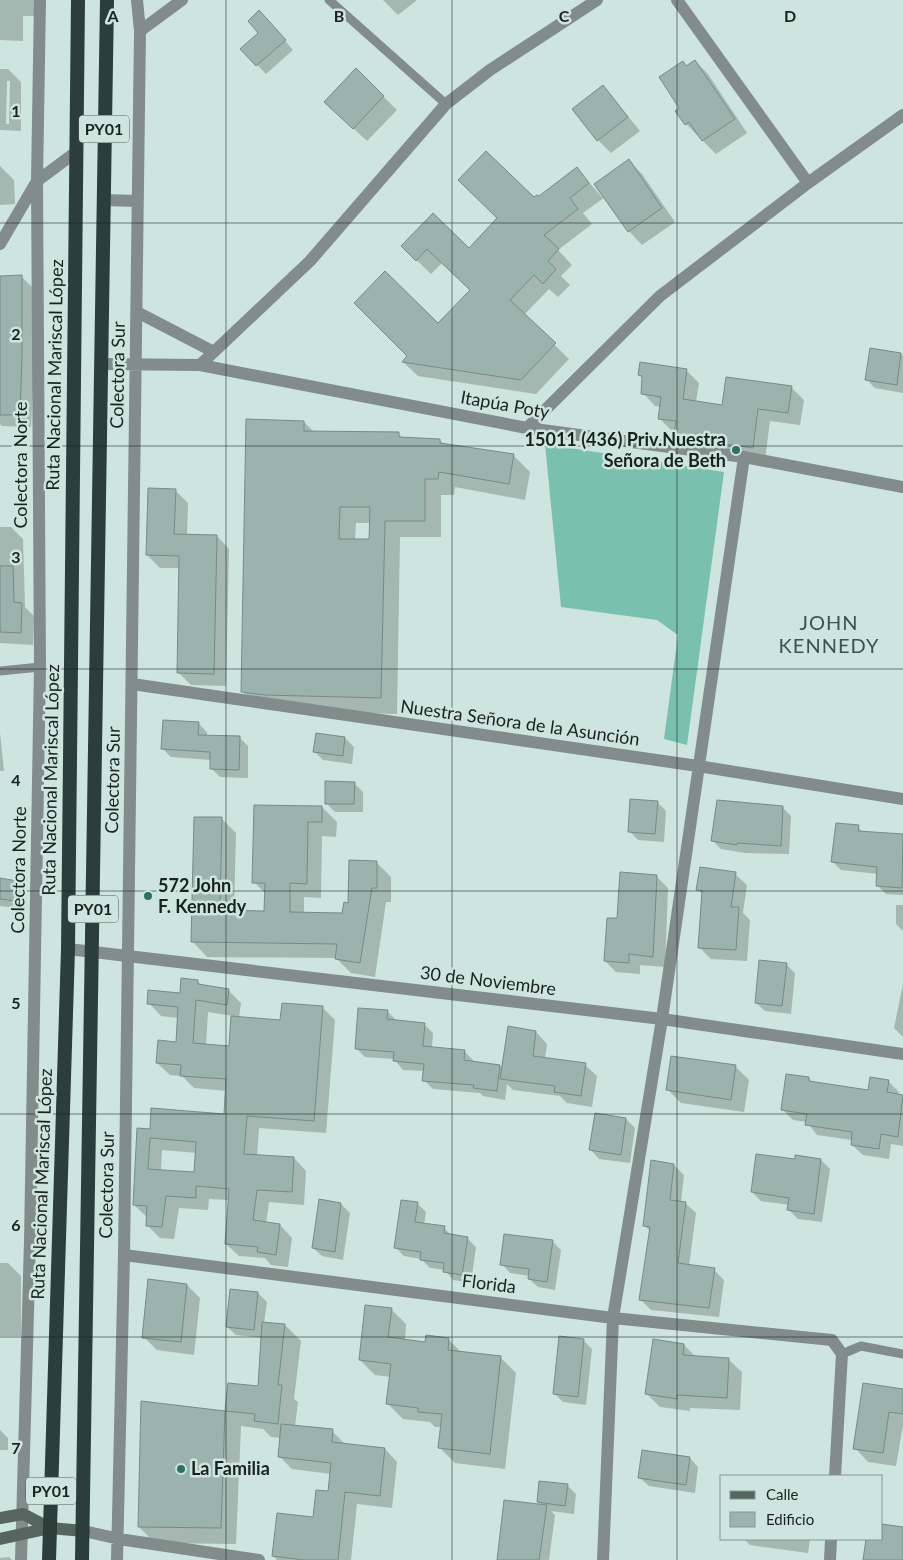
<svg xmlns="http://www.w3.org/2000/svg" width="903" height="1560" font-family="Lato,sans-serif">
<rect width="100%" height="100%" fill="#cde5de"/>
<!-- forest -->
<path fill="#7ac0af" d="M545,444L724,472L687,745L664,739L678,635L657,620L561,607Z"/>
<!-- shadow -->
<path fill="#0003" fill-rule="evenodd" d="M0,0H37V16H23V41L0,40Z
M383,0H417L398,15Z
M268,21L293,50L266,74L242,49L260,33Z
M695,61L708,74L747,133L716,154L686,124L677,111L681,108L687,67Z
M0,69H8L21,82V131L0,130ZM7,81H10L9,124H6Z
M356,70L397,110L367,141L339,115Z
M603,86L640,131L611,153L598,140Z
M629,161L642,174L675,222L642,245L629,231L605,197L583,213L592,224L558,250L572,265L561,276L570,285L558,297L549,289L524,315L569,359L536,394L418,376L403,362L471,291L442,263L431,274L402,246L469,249L534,199L539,198L577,169L603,198Z
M0,166L14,180L15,204L0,205Z
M21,276L33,288L34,369L31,427L2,426L0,424V277Z
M901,354L903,356V393L875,388L866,379Z
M687,371L699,383L696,402L723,407L791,387L804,400L800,425L770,421L765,460L687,448L675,436V431H672L659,418L661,407L655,406L643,393V378L639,375Z
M304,422L314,432L398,434L403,438L440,440L444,445L513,455L530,472L525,500L455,487L454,495H441V537H400L397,714L283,711L259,708L242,691ZM356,523H371L370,541L355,540Z
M175,490L188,503L187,535L217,536L229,549L226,686L191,685L178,672L180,568H160L147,555Z
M0,527H11L23,539L25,607L34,616L33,645L0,643Z
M198,723L207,732V736L239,737L248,746V778L220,777L211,768V760L171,757L162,748Z
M0,733L4,771H0Z
M345,738L354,747L352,764L323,760L315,752Z
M354,783L363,792V812H335L326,803Z
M657,802L666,811L664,842L638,840L629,831Z
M255,806L322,807L337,822L336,837L322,836L321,898L304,897V913L343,914L376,862L391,877V902H386L375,977L351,973L336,958L207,957L193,942L221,818L236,833L234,911L265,912L266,894L254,882Z
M782,807L791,816L789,854L745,853L721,849L712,840Z
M858,827L864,833L903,837V895L886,894L877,885L878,874L841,870L833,862Z
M735,874L747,885L743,913L750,920L747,961L711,959L699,947L703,895L698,889Z
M656,876L668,888L665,967L640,965V974L616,972L605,961L618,920Z
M0,880L17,882L25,891L23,909L0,906Z
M896,905H903V931L896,924Z
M786,964L795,973L791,1014L765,1011L756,1003Z
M197,981L203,986L228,990L241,1003L239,1018L281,1022L322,1007L335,1020L326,1133L259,1128L257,1156L294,1158L306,1171L304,1205L269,1202L266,1224L280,1225L292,1238L288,1267L271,1265L265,1258L239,1256L226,1244L229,1200L209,1199L208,1210L179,1208L174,1239L160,1238L147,1225V1217L134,1205L151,1130L225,1115L227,1091L194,1088L182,1076L170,1075L157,1063L177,1043L179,1018L161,1016L149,1003L181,994ZM208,1012L233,1016L230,1048L206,1046ZM162,1150L197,1153L195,1173L161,1171Z
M903,984V1037L894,1028Z
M388,1012L396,1020L424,1024L433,1033L432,1048L464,1051L473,1060V1063L500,1066L503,1070L536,1032L547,1044L545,1059L585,1065L597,1076L592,1107L567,1103L560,1096L513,1090L507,1084L505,1100L483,1096L480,1093L433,1089L424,1080V1071L403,1070L394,1059L365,1057L356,1048Z
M735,1066L749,1080L744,1112L681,1103L668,1090Z
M809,1078L813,1083L869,1092L888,1081L899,1092L898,1095L903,1096V1146L891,1144L889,1159L863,1155L852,1145V1140L817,1135L807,1122L793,1120L782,1109Z
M626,1119L635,1128L630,1163L599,1159L591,1150Z
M821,1160L830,1169L822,1222L798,1219L789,1210L790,1205L761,1201L752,1192L796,1161Z
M674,1165L684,1175L681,1202L685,1203L696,1213L689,1266L714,1270L724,1280L719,1317L651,1310L641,1300L651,1232L645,1226Z
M417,1203L426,1212L424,1225L444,1228L452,1236L467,1238L476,1247L471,1283L453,1280L445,1270L430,1268L421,1259L404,1256L395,1247Z
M341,1204L350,1213L343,1260L322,1256L313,1248Z
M552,1241L561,1250L555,1290L538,1287L529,1279L530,1276L510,1273L502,1264Z
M0,1263H8L21,1276V1336H0Z
M187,1285L200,1298L194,1355L157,1350L144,1337Z
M258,1293L267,1302L264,1323L285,1325L301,1341L294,1399L298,1402L295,1426L332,1431L345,1444L385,1449L397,1462L392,1508L357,1504L351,1560H277L273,1556L314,1519L329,1493L331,1474L292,1469L279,1456L281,1438L271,1437L263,1429L241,1426L236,1544L155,1543L139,1527L143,1402L226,1412L229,1384L259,1388L262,1338L236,1335L227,1327Z
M391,1309L406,1324L405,1340L426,1343L448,1339L462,1353L501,1358L516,1373L505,1469L455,1463L440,1448L442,1427H435L430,1422L403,1419L388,1404L391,1377L375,1375L360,1360Z
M583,1340L592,1349L586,1405L563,1402L554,1393Z
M684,1345L696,1357L728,1359L742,1372L740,1410L690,1408V1411L660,1407L647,1394Z
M903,1390V1425L896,1466L868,1462L855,1448Z
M0,1430L8,1438V1450H0Z
M690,1458L698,1467L695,1493L649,1486L640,1478Z
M567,1485L576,1494L574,1514L551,1511L555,1515L549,1560H499L542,1506L538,1502Z
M744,1539H810L808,1553L750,1545Z
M9,1557L12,1560H0V1558Z"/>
<!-- building -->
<path fill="#9cb3ad" stroke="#758c86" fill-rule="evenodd" d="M259,10L286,40L256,66L240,49L258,33L248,21Z
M695,60L735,119L702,141L689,122L685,125L675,111L679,108L659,77L683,61L686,66Z
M356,68L384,96L353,129L324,102Z
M603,85L628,117L597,141L572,109Z
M486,151L534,197L537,195L539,196L577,167L589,183L570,198L578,209L544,235L559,249L548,261L556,269L543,284L534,275L510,300L556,343L521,380L402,362L407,356L354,303L385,271L438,323L470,290L427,249L416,261L401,246L433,213L469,248L497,218L458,180Z
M629,159L662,208L628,232L594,184Z
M22,275V356L20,415H0V276Z
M870,348L901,353L897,385L865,380Z
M640,362L687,369L683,399L722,405L726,377L792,386L788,413L758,409L753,448L673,436L676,421L658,419L661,397L641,394L642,376L638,375Z
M246,419L304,421V431L399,432V437L440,439V443L514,454L509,484L439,472L438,479H425V521H385L381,698L265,695L241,692ZM340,507H370L369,539H339Z
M148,488L176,489L174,534L217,535L214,674L177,673L179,556L146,555Z
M0,566H13L14,602L22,603L21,633L0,632Z
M163,720L199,722L198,735L240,736L239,770L210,769V752L161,749Z
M316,733L345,737L343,756L313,752Z
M325,781L355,782L354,804H325Z
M630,799L658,801L655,834L628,832Z
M717,800L783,806L781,846L737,843V845L711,841Z
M254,805L322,806V822H308L307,884L290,883V912L342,913L344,902L348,903L349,860L377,861V888H372L360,963L335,959L337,944L191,942L194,817H222L220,910L264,911L265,883H252Z
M836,823L859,825L858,831L903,834L902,888L876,886L877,867L831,862Z
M700,867L736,872L731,907H739L736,950L698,948L702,891L696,890Z
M620,872L657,875L653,957L629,954V963L604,961L607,918H617Z
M0,878L17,881L15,901L0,899Z
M759,960L787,963L782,1006L755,1003Z
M181,978L198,980V984L229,989L227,1005L196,1000L193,1043L229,1046L231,1016L280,1020L282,1003L323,1006L314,1121L247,1116L244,1154L294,1157L292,1192L257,1190L253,1220L280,1224L276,1255L257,1252L258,1247L225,1244L229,1189L196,1186V1198L166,1196L162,1227L146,1226L147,1206L133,1205L137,1128L150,1129L151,1108L224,1114L226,1079L180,1076L181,1065L156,1063L158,1040L176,1042L178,1007L147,1004L148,990L180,993ZM150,1138L196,1142L194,1172L148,1169Z
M358,1008L388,1010L387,1019L425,1023L423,1046L465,1050L464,1060L500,1065L497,1091L473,1088L474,1085L422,1081L424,1064L393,1061L394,1052L355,1049Z
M508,1026L536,1031L533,1056L586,1063L581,1096L554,1092L555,1086L500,1079Z
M671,1056L736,1065L731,1100L666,1090Z
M786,1074L809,1077V1081L868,1090L870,1077L889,1080L887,1092L903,1095L898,1137L881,1134L879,1149L851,1145L852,1132L805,1125L807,1114L781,1110Z
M595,1113L626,1118L621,1155L589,1150Z
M756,1154L795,1159V1155L821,1159L814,1214L787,1210L789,1198L751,1192Z
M651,1160L674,1164L670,1200L686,1202L678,1263L715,1268L709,1308L639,1300L650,1227L643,1226Z
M319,1199L341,1203L335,1252L312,1248Z
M401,1200L418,1202L415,1222L445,1226L444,1233L468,1237L462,1275L443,1272L444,1263L420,1260L421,1252L394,1248Z
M504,1234L553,1240L547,1282L528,1279L529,1269L500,1265Z
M148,1279L187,1284L181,1342L142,1338Z
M230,1289L258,1292L254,1330L226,1327Z
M365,1305L392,1308L388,1337L425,1342L426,1335L449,1338L448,1350L501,1356L490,1454L438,1448L442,1414L418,1412V1408L386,1404L391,1364L359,1360Z
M262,1322L285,1324L278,1385H282L278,1424L254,1421L255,1414L225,1411L221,1528L138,1527L141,1401L225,1411L228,1383L258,1386Z
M559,1336L584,1339L578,1397L553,1394Z
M653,1339L684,1344L683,1355L729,1358L727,1398L677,1395V1399L645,1394Z
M863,1383L903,1389V1414L889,1412L883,1453L853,1449Z
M281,1424L333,1429L332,1442L385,1448L380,1496L345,1492L338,1560H304L272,1556L277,1513L313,1517L316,1490L328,1491L331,1463L278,1457Z
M642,1450L690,1457L686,1485L638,1478Z
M539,1481L568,1484L565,1506L537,1502Z
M504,1500L547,1505L539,1560H497Z
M882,1524L903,1527V1560H863L866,1539H882Z"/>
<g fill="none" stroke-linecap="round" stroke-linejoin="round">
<!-- service -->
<path stroke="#828c8a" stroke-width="9" d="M329,0L446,104
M0,671L40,667
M842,1354L861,1346L903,1354"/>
<!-- minor -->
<path stroke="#828c8a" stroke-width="12" d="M677,0L808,183
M140,31L182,0
M103,200L137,201
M0,244L37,181L76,152
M137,312L214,352
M101,364L200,365L527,428L744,457L903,487
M200,365L310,261L446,104L490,70L597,0
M527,428L660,296L808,183L903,115
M132,684L698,766L903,799
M68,949L662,1019L903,1054
M124,1255L613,1318L832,1340L842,1354L835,1476
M84,1531L119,1539L259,1560
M21,1560L30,1241L40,667L37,181L40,0
M117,1560L124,1255L140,31L137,0
M603,1560L613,1318L662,1019L744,457
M830,1560L831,1539"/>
<!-- secondary -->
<path stroke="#576561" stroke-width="12" d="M0,1518L23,1514L50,1528
M0,1539L50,1528L84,1531"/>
<!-- trunk -->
<path stroke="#2c3e3a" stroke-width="14" d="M49,1560L68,949L78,0
M82,1560L107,0"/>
</g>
<!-- grid -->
<path fill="none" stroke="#18221f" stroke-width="1" stroke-opacity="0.55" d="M226,0V1560M452,0V1560M677,0V1560M0,223H903M0,446H903M0,669H903M0,891H903M0,1114H903M0,1337H903"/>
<!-- markers -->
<g fill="#2e7163" stroke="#cde5de" stroke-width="2">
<circle cx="736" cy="450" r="5"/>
<circle cx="148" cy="896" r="5"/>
<circle cx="181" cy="1469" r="5"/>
</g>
<g text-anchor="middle" stroke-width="5" stroke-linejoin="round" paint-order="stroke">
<!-- shield labels -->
<g fill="#cde5de" stroke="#4e5c58" stroke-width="1">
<rect x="79" y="115.5" width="50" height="27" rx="4"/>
<rect x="68" y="895.5" width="50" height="27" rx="4"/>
<rect x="26" y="1477.5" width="50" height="27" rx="4"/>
</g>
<g font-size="16" font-weight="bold" fill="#18221f">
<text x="104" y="135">PY01</text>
<text x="93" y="915">PY01</text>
<text x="51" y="1497">PY01</text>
</g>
<!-- street labels -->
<g font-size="18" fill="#18221f" stroke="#cde5de">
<text transform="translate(55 375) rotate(-89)" y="6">Ruta Nacional Mariscal López</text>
<text transform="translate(118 375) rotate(-89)" y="6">Colectora Sur</text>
<text transform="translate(505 405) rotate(10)" y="6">Itapúa Poty</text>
<text transform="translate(21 465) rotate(-90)" y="6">Colectora Norte</text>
<text transform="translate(520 723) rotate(8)" y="6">Nuestra Señora de la Asunción</text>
<text transform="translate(51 780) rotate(-89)" y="6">Ruta Nacional Mariscal López</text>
<text transform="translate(113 780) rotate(-89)" y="6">Colectora Sur</text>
<text transform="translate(19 870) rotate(-89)" y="6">Colectora Norte</text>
<text transform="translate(488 981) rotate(7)" y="6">30 de Noviembre</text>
<text transform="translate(42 1184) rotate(-88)" y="6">Ruta Nacional Mariscal López</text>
<text transform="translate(107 1185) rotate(-89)" y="6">Colectora Sur</text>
<text transform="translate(489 1284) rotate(7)" y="6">Florida</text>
</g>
<!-- poi labels -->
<g font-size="18" font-weight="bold" fill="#18221f" stroke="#cde5de" text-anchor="start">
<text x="726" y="446" text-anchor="end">15011 (436) Priv.Nuestra<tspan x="726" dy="21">Señora de Beth</tspan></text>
<text x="158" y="892">572 John<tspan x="158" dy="21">F. Kennedy</tspan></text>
<text x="191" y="1475">La Familia</text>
</g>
<!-- quarter labels -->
<g font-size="20" letter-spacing="1" fill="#3d524c" stroke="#cde5de">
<text x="829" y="630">JOHN<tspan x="829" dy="23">KENNEDY</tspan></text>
</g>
</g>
<g font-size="16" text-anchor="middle" font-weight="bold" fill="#18221f" stroke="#cde5de" stroke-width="5" stroke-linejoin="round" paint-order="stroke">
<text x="113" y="22">A</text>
<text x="339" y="22">B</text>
<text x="564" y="22">C</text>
<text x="790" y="22">D</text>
<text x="16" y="117">1</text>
<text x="16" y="340">2</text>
<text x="16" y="563">3</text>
<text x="16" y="786">4</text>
<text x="16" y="1009">5</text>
<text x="16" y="1231">6</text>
<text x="16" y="1454">7</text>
</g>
<!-- legend -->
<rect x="720" y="1475" width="162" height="65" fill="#cde5de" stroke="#859792"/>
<rect x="730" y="1491" width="25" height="8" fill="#576561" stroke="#859792"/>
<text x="766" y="1500" font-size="15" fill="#18221f">Calle</text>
<rect x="730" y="1512" width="25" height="15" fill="#9cb3ad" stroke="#859792"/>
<text x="766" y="1525" font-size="15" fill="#18221f">Edificio</text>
</svg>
